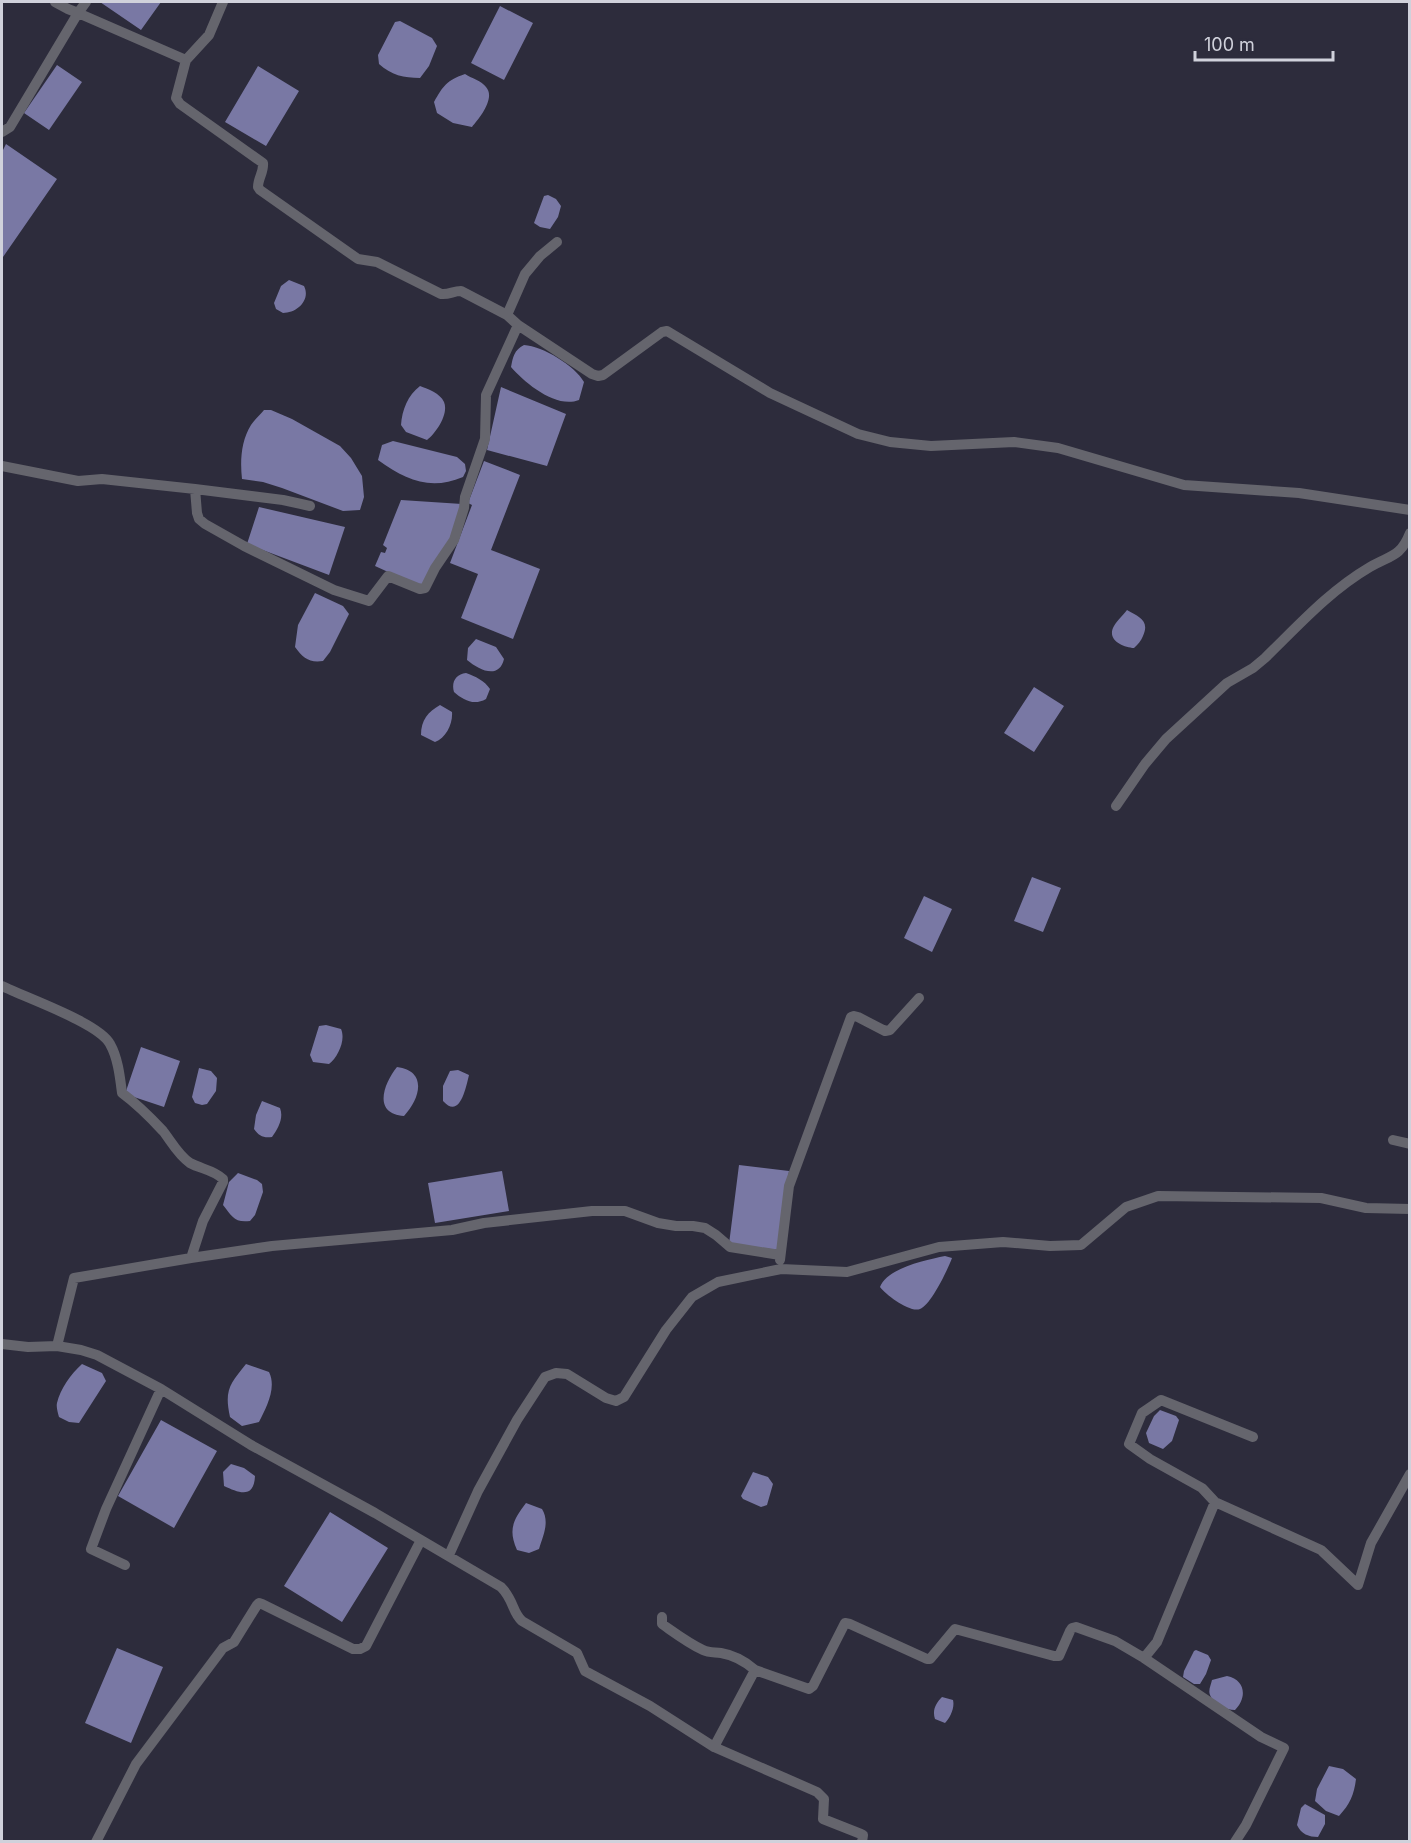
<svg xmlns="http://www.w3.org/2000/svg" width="1411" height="1843" font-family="Inter,sans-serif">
<rect width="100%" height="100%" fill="#2d2c3c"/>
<!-- water -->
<path fill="#7978a4" d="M100,2H161L141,30Z
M500,6L533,23L504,80L471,63Z
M400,21L432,38L437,46L429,66L420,78C404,78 391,75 379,64L378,55L395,22Z
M57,65L82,82L49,130L24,113Z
M258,66L299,91L266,146L225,122Z
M465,74C471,78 482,81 486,87C496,98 479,119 472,127L453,123L437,113L434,102C443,86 447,80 465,74Z
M6,144L57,179L3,257L2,256V152Z
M548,195L556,199L561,206L558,217L550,229L540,227L534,223L544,196Z
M289,280L304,286C311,300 297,313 283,313L276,309L274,303L281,286Z
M524,345C543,346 575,366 584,382L579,400C556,409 525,383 511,367C513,357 514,350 524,345Z
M420,386C428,389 440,393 444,402C449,414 436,433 427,440L406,432L401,425C402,410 408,395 420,386Z
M501,387L566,414L547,466L487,450Z
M264,410H271L292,419L340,446L351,458L362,476L364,497L360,510L343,511L282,488L263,482L242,479C240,461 241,441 251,425C254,420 260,415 264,410Z
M393,441L457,457L465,464L466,471L463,477C430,491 406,480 378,460L382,445Z
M484,461L520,475L491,550L540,569L513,639L461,618L478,574L450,563L472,505L468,503Z
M401,500L462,504L452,537L421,587L375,566L381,552L385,553L387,548L383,545Z
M259,507L345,527L329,575L247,544Z
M315,593L343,606L349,614L330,652L323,661C309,663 303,658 295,647L298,625Z
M1127,610C1139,617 1150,620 1143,636C1141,641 1138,644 1134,648C1123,647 1106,640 1114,626C1117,621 1123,615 1127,610Z
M476,639L496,647L504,659C499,680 479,670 467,660L468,648Z
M466,673C475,676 485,681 490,689L486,699C474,706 463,700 454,692C451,682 456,674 466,673Z
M1034,687L1064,706L1034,752L1004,733Z
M440,705L452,712C453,724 446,738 435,742L421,735C421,720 428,712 440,705Z
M1032,877L1061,888L1043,932L1014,921Z
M924,896L952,909L932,952L904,938Z
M326,1025L341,1029C346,1040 338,1057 329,1064L313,1062L310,1055L319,1026Z
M141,1047L180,1061L164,1107L125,1094Z
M397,1067C428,1071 420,1099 404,1116C372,1114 384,1083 397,1067Z
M199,1068L211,1071L217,1078L216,1091L207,1104L202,1105L195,1103L192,1097Z
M458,1070L469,1075C466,1087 460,1120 443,1101V1086L450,1071Z
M262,1101L280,1108C284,1118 278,1129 272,1137C263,1138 259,1136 254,1129L256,1115Z
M739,1165L789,1171L779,1250L729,1244Z
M502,1171L509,1211L435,1223L428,1183Z
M238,1173L257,1180L262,1184L263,1192L255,1215L250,1221C234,1223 232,1216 223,1205L229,1182Z
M945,1256L952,1258C948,1269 931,1305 920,1309C910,1313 886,1295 880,1287C887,1268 926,1260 945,1256Z
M82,1364L102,1373L106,1381L79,1423L69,1422L59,1417C58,1413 56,1407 57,1403C60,1389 71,1374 82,1364Z
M246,1364L269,1372C277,1388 266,1408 259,1422L242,1426L230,1417C224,1390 230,1384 246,1364Z
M1160,1410L1176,1416L1179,1420L1172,1441L1163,1449L1149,1443L1146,1433L1154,1416Z
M161,1420L217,1451L174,1528L118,1496Z
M231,1464L244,1468L255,1476C254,1499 239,1493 224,1486L223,1472Z
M753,1472L768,1477L773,1484L767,1505L761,1507L743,1499L741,1496Z
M526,1503L542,1509C550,1522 543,1536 539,1549L529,1553L517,1550C508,1530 513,1520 526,1503Z
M330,1512L388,1548L342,1622L284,1586Z
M117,1648L163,1667L131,1743L85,1723Z
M1196,1650L1208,1655L1211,1660L1206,1674L1200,1684H1194L1183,1677L1184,1671L1194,1651Z
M1227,1676C1246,1680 1247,1698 1235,1710C1226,1710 1213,1704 1210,1695C1208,1690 1211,1685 1212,1680Z
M942,1697L953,1700C955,1708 950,1718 945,1723L935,1719C932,1710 936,1703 942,1697Z
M1329,1766L1343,1769L1356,1779C1354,1795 1350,1804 1339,1816L1326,1811L1315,1801L1317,1789Z
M1305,1804L1325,1815V1824L1318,1837C1309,1837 1301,1834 1297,1825L1301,1808Z"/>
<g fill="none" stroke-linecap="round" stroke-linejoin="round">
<!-- street -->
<path stroke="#65656d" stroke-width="10" d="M55,2L68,9L78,13L86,2
M186,60L209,35L223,2
M2,132L10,127L78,13L186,60L176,98L180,104L263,163C264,172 258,178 258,187L260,190L358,259L377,262L441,294C449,295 453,291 461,291L507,315
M518,325L592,374L598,376L603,375L662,332L667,331L770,393L858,434L890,442L931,446L1014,442L1058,448L1184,485L1299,493L1410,510
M2,466L78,481L102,479L195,489L283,500L310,506
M195,489L197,513L199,519L205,524L244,546L334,590L369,601L388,576L420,589L425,588L435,568L454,540L464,508L465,497L485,439L486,395L518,325L507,315L525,274L540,256L557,242
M1116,806L1145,764L1166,739L1227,683L1253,668L1265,658C1298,626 1329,591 1370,567C1390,555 1400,558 1410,533
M2,986C26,998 99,1023 110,1044C118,1058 120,1077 122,1093C137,1104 150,1117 163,1131C171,1141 178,1155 190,1163C201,1169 214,1170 223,1179V1182L203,1221L191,1258L74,1278L57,1346
M1393,1140L1410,1144
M191,1258L272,1246L452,1230L484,1223L592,1211H625L658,1223L676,1226H693L705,1228L716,1235L730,1247L780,1255
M780,1260L789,1186L851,1017L854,1016L858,1017L885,1031L890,1030L919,998
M2,1344L28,1347L57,1346L81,1350L97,1355L161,1389L251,1445L375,1513L501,1587C514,1600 512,1612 522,1621L577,1653L585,1671L650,1706L714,1747L817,1792L824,1799L823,1819L861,1834L863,1835L862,1842
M1215,1502L1202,1488L1150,1459L1129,1444L1142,1413L1161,1400L1253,1437
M449,1555L478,1491L517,1420L545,1377L556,1373L567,1374L606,1398L616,1401L624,1397L666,1330L692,1297L718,1282L781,1269L847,1272L939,1247L1003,1242L1050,1246L1081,1245L1126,1207L1158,1196L1321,1198L1366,1208L1410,1209
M125,1565L91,1549L106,1509L161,1389
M662,1617V1624C675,1633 688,1643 703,1650C709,1653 715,1652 721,1653C733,1655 746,1662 755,1670
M1144,1658L1157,1642L1215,1502L1321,1550L1358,1585L1371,1543L1410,1474
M714,1747L755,1670L809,1689L813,1686L845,1623L850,1624L927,1659H930L955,1629L1054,1656H1059L1070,1631L1072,1628L1076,1627L1115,1641L1144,1658L1261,1737L1284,1748L1246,1825L1235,1842
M96,1842L136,1764L223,1648L234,1642L257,1605L259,1603L262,1604L353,1649H360L366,1646L421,1540"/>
</g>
<!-- border -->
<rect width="1411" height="1843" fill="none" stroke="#d0d1db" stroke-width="6"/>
<!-- scale -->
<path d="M1195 51v9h138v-9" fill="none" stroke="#d0d1db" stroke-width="3"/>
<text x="1204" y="51" font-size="18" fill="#d0d1db" stroke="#2d2c3c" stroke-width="4.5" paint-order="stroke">100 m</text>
</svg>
